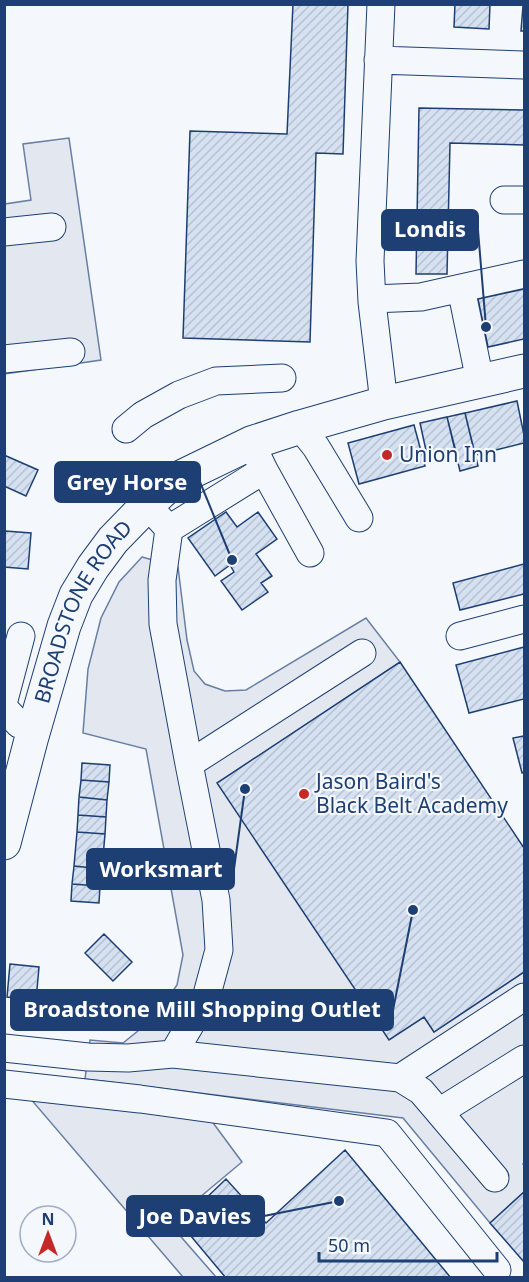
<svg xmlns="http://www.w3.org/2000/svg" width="529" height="1282" font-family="'Noto Sans',sans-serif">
<defs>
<pattern id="building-hatch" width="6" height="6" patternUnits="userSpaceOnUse" patternTransform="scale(1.5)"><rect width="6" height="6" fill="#d5e0f0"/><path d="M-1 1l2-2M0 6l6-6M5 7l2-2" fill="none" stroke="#b6c1d1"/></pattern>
</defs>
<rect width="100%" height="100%" fill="#f4f7fb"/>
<!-- parking -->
<path fill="#e3e8f0" stroke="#687fa3" stroke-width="1.5" d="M69,138L101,360L5,374V204L31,200L23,144Z
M142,557L178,567L187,640L194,671L205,684L225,691L246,690L366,618L400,662L218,783L424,1017L434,1032L524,972V1163L523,1164L524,1166V1192L490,1223L403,1118L85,1079L90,1040L123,1043L154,1018L177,985L183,955L146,749L83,733L88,669L101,618L119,582Z
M29,1097L208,1116L242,1162L169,1223L216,1277H183Z"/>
<!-- building -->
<path fill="url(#building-hatch)" stroke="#1d3f73" stroke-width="1.5" d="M293,4H348L343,154L316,153L310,342L183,338L190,131L287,134Z
M455,4H490L489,29L454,27Z
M523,6H524V31H521Z
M419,108L524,110V145L450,143L447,274H416Z
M524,289V339L488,347L478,299Z
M517,401L524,435V443L475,455L465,413Z
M465,413L478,466L460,471L447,417Z
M447,417L455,448L427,455L420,423Z
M414,425L425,466L359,484L348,443Z
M4,455L38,470L26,496L4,486Z
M226,512L237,527L258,512L277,539L256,554L272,576L261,583L268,592L242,610L221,581L234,572L230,565L215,576L188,538Z
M5,531L31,533L28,569L4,567Z
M524,564V594L460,610L453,583Z
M524,647V699L469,713L456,665Z
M400,662L524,848V972L434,1032L424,1017L389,1040L217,783Z
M524,736V772L522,773L513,738Z
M82,763L110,765L109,782L81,780Z
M81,780L109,782L107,800L79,797Z
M79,797L107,800L106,817L78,815Z
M78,815L106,817L105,834L77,832Z
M77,832L105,834L102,869L74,866Z
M74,866L102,869L100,886L72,884Z
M72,884L100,886L99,903L71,901Z
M104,934L132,962L113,981L85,953Z
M10,964L39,967L36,1000L7,997Z
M345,1150L451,1278H226L180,1223L226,1179L266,1223Z
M524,1192V1262L490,1223Z"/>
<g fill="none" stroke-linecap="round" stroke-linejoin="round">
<!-- minor casing -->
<g stroke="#1d3f73" stroke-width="29">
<path id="minor" d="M381,4L370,261L372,302L384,403
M378,60L524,65
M504,200H524
M4,232L52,227
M461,288L480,381
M372,299L421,297L524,274
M4,359L71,352
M300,427L316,447L359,518
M126,429L143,415L179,395L216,381L282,378
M251,443L264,470L310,553
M169,529L264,470
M460,636L524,619
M4,700L21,636
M4,708L19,724L34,728
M189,764L362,653
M4,1048L88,1057L128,1058L173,1054L206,998L219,950L216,900L189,764L163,624L162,580L169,529L147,505
M173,1054L400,1078L421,1091L439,1112L524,1059
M400,1078L524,997
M4,1084L140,1099L387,1133L497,1270
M439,1112L495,1178"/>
</g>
<!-- major casing -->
<g stroke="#1d3f73" stroke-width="35">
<g id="major">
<path id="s1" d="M4,843L31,740L64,626L76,595L93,567L113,540L147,505L168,486L181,477L251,443L300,427L384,403L524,371"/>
</g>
</g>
<!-- minor -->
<use href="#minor" stroke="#f4f7fb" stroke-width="27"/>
<!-- major -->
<use href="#major" stroke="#f4f7fb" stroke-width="33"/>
</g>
<!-- markers -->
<g fill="#c62828" stroke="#f4f7fb" stroke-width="2">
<circle cx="387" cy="455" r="6"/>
<circle cx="304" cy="794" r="6"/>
</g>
<g text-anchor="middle" stroke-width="4.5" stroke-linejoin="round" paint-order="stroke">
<!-- poi labels -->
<g font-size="21" fill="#1d3f73" stroke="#f4f7fb" text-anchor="start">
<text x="399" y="462">Union Inn</text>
<text x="316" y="789">Jason Baird's<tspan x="316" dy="24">Black Belt Academy</tspan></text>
</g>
<!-- street labels -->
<g font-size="21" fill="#1d3f73" stroke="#f4f7fb">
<text dy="7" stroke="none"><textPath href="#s1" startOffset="246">BROADSTONE ROAD</textPath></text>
</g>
</g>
<!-- callouts -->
<path fill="none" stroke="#1d3f73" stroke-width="2" d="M486 327L478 230M232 560L200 482M245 789L234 869M413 910L393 1010M339 1201L264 1216"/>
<g fill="#1d3f73" stroke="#f4f7fb" stroke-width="2">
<circle cx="486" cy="327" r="6"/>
<circle cx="232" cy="560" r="6"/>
<circle cx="245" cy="789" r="6"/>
<circle cx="413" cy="910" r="6"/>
<circle cx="339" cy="1201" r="6"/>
</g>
<g fill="#1d3f73" stroke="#1d3f73" stroke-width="2">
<rect x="382" y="210" width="96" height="40" rx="6"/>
<rect x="55" y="462" width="145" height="40" rx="6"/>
<rect x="87" y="849" width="147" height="40" rx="6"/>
<rect x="11" y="990" width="382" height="40" rx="6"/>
<rect x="127" y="1196" width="137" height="40" rx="6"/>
</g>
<g font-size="22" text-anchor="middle" font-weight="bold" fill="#fff">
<text x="430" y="237">Londis</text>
<text x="127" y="490">Grey Horse</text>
<text x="161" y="877">Worksmart</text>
<text x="202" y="1017">Broadstone Mill Shopping Outlet</text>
<text x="195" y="1224">Joe Davies</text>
</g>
<!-- border -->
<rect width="529" height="1282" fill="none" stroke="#1d3f73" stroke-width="12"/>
<!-- north arrow -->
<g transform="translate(48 1234)"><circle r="28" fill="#f4f7fb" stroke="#9eadc5" stroke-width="1.5"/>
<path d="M0-4.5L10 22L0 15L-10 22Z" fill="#c62828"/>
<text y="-9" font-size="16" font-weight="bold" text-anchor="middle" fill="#1d3f73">N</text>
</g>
<!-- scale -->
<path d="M319 1252v9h178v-9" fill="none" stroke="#1d3f73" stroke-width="3"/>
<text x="328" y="1252" font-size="18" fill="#1d3f73" stroke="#f4f7fb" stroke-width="4.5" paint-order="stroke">50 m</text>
</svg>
